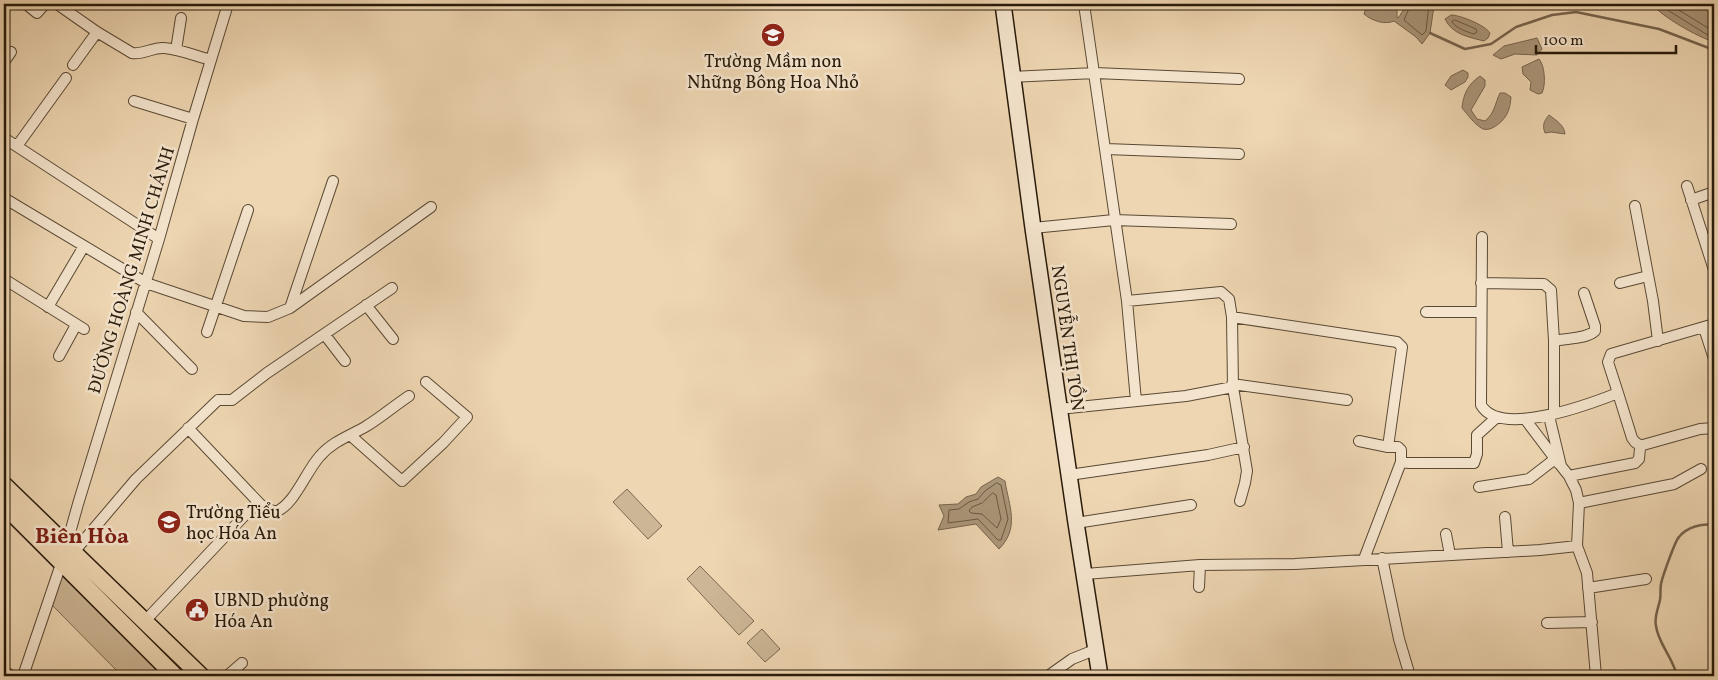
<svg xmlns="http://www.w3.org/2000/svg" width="1718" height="680" font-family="Vollkorn,serif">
<rect width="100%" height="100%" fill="#eed6b2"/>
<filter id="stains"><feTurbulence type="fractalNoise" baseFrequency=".004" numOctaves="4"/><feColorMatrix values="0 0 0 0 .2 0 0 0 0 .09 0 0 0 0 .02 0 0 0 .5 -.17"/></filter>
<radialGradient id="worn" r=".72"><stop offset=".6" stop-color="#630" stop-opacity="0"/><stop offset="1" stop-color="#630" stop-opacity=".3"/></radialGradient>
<!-- green -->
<path fill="#ccb695" stroke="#7a6850" d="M627,489L662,526L648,539L613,502Z
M700,566L754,621L739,635L687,579Z
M62,572L167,676H122L51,604Z
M762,629L780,649L765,662L747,643Z"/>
<!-- water -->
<path fill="#ab9679" stroke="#77644d" d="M1367,4H1397V18L1399,17L1407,4H1433L1434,6L1430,33L1422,44L1416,37L1394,21C1385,25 1372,21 1364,14Z
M1652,4H1714V42C1698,37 1662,17 1652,4Z
M1451,15C1460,15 1485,25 1490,33L1488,38L1484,41C1468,37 1452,34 1445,19Z
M1537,38L1542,49L1537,55L1515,54L1501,59L1493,55L1504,46Z
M1539,59C1545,66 1546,85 1542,93L1538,94L1530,90L1531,82L1523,74L1522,67Z
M1463,70L1468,73V77L1465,82L1451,90L1445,85L1451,76Z
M1480,76L1485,80V86L1471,110L1477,119L1485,121C1495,113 1495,103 1500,93H1505L1511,97C1510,111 1506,120 1494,127C1491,129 1487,130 1483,129C1475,125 1468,115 1462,108C1463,95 1468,84 1480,76Z
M1549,115C1557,121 1564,125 1565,134L1551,132L1545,133C1542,125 1544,121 1549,115Z
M998,477L1005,481C1009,506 1020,528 999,549L976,524L938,530L944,516L939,505L958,504L966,497L976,494L981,487Z"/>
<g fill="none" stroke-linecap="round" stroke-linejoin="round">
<!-- shore -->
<path stroke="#6a5842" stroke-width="1" d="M1411,4L1404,20L1422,35L1426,31L1429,4
M1658,4L1706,34L1714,37
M1669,4L1708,28L1714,30
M1455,20L1476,29L1477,32L1474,34C1467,32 1456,28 1452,22Z
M997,483L1001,485L1008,519L1001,540H998L978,519L948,523L949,510L959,509L969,502L978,499L985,491Z
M993,493L996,495L1001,519L997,528L982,514L971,513L969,511L972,507L982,503Z"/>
<!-- stream -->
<path stroke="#77644d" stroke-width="2.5" d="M1430,33L1465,49L1491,44L1516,27L1552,15L1576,12L1659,29L1714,50
M1677,676C1673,658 1658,643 1656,626C1654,617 1658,609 1660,600C1661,594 1660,589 1661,584C1662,578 1675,541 1679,537C1687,527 1702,523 1714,525"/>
<!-- street casing -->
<g stroke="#5a4934" stroke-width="12">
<path id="street" d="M26,4L37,13L45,4
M57,4L97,32L132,53C143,55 153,47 164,48C179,49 196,56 211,60
M1084,4L1127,301L1136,401
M176,50L181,18
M4,62L11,52
M73,65L97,32
M1013,77L1095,73L1239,79
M134,101L193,119
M4,138L159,239
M17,146L66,78
M1106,149L1239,154
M1687,186L1714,270
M4,198L146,283L244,316L268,317L290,308L431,207
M1691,200L1714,192
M1635,206L1653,301L1658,341
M1033,228L1114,220L1231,224
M1482,237L1481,405C1500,438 1590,404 1618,393L1608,362L1611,354L1714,324
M4,279L84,329
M1481,283L1544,284L1551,290L1554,341V414
M1620,283L1648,276
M1127,301L1221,292L1229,299L1232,317L1233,387L1247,471L1245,483L1240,501
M366,305L393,339
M48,307L84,246
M290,308L333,181
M136,312L192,369
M1426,312H1481
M1232,317L1397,342L1402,347L1388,447H1398L1401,450V462L1364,559
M1704,328L1714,359
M207,332L248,210
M325,335L345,361
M1554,341C1567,338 1586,339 1595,331V326L1584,293
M59,356L76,325
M1232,384L1347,400
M1618,393L1632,438L1635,442L1641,446
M1059,409L1186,396L1233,387
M1549,416L1561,466L1569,476L1576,490L1579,503L1577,546L1587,573L1596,676
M1525,419L1559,464
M188,428L261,505L275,512C294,506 306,471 320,456C332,442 349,436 365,427C380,418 394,406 409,396
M350,435L402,481L443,443L467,417L426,382
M1359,441L1388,447
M1401,462L1409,463H1474L1477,454V435L1497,417
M1069,475L1208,455L1244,447
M1569,476L1635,463L1639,459L1640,448L1643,445L1700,429L1714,428
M1479,487L1529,479L1555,459
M1579,503L1674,484L1701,469
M1505,517L1508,552
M1076,523L1191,505
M1446,534L1450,555
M66,547L78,504L159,239L193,119L228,4
M73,553L136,479L218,400H232L267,373L392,288
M1382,558L1399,639L1410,676
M1085,574L1200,565L1295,564L1540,550L1577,546
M1199,587L1200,565
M1588,588L1646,579
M144,622L246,514L255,506L261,505
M1547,623L1592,622
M4,671L12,676
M23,676L61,564
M227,676L242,663
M1048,676L1072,659L1097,649"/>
</g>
<!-- secondary casing -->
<g stroke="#281a0a" stroke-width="18">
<path id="secondary" d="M1003,4L1033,228L1076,523L1100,676"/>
</g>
<!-- primary casing -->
<g stroke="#281a0a" stroke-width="19">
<path id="primary" d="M4,485L201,676
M4,505L175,676"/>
</g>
<!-- street -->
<use href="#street" stroke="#f4e4cd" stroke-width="10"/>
<!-- secondary -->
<use href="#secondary" stroke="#f4e4cd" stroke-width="15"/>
<!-- primary -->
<use href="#primary" stroke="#eed6b2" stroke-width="16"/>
</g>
<!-- icons -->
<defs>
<g id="school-disc" transform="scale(1.25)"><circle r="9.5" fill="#8f2418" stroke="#f4e4cd"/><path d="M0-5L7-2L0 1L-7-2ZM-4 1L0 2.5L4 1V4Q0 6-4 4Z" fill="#fff"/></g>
<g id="civic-disc" transform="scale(1.25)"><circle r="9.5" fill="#8f2418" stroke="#f4e4cd"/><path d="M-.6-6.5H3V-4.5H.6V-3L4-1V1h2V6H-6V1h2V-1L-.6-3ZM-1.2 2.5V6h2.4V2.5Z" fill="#fff"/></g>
</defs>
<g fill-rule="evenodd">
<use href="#school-disc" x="773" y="35"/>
<use href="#school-disc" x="169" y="522"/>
<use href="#civic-disc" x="197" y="610"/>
</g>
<g text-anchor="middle" stroke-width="5" stroke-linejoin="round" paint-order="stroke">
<!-- poi labels -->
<g font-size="18" fill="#281a0a" stroke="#f4e4cd" text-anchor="start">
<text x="773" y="67" text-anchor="middle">Trường Mầm non<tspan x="773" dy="21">Những Bông Hoa Nhỏ</tspan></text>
<text x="186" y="518">Trường Tiểu<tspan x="186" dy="21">học Hóa An</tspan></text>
<text x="214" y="606">UBND phường<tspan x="214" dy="21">Hóa An</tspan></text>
</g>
<!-- street labels -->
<g font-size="18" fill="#281a0a" stroke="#f4e4cd">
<text transform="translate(131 270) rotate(-73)" y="6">ĐƯỜNG HOÀNG MINH CHÁNH</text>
<text transform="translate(1068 338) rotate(82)" y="6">NGUYỄN THỊ TỒN</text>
</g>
<!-- district labels -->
<g font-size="22" font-weight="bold" fill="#7a1f14" stroke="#f4e4cd">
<text x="82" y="543">Biên Hòa</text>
</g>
</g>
<!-- margin -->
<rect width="1718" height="680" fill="none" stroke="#eed6b2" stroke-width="20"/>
<rect x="5" y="5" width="1708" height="670" fill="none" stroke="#281a0a" stroke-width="2.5"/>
<rect x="10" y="10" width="1698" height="660" fill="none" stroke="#281a0a"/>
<!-- scale -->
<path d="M1536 45v8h140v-8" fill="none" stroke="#281a0a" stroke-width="2.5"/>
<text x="1543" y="45" font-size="15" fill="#281a0a" stroke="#f4e4cd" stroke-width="4" paint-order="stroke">100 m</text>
<rect width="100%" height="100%" filter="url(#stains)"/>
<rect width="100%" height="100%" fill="url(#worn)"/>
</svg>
